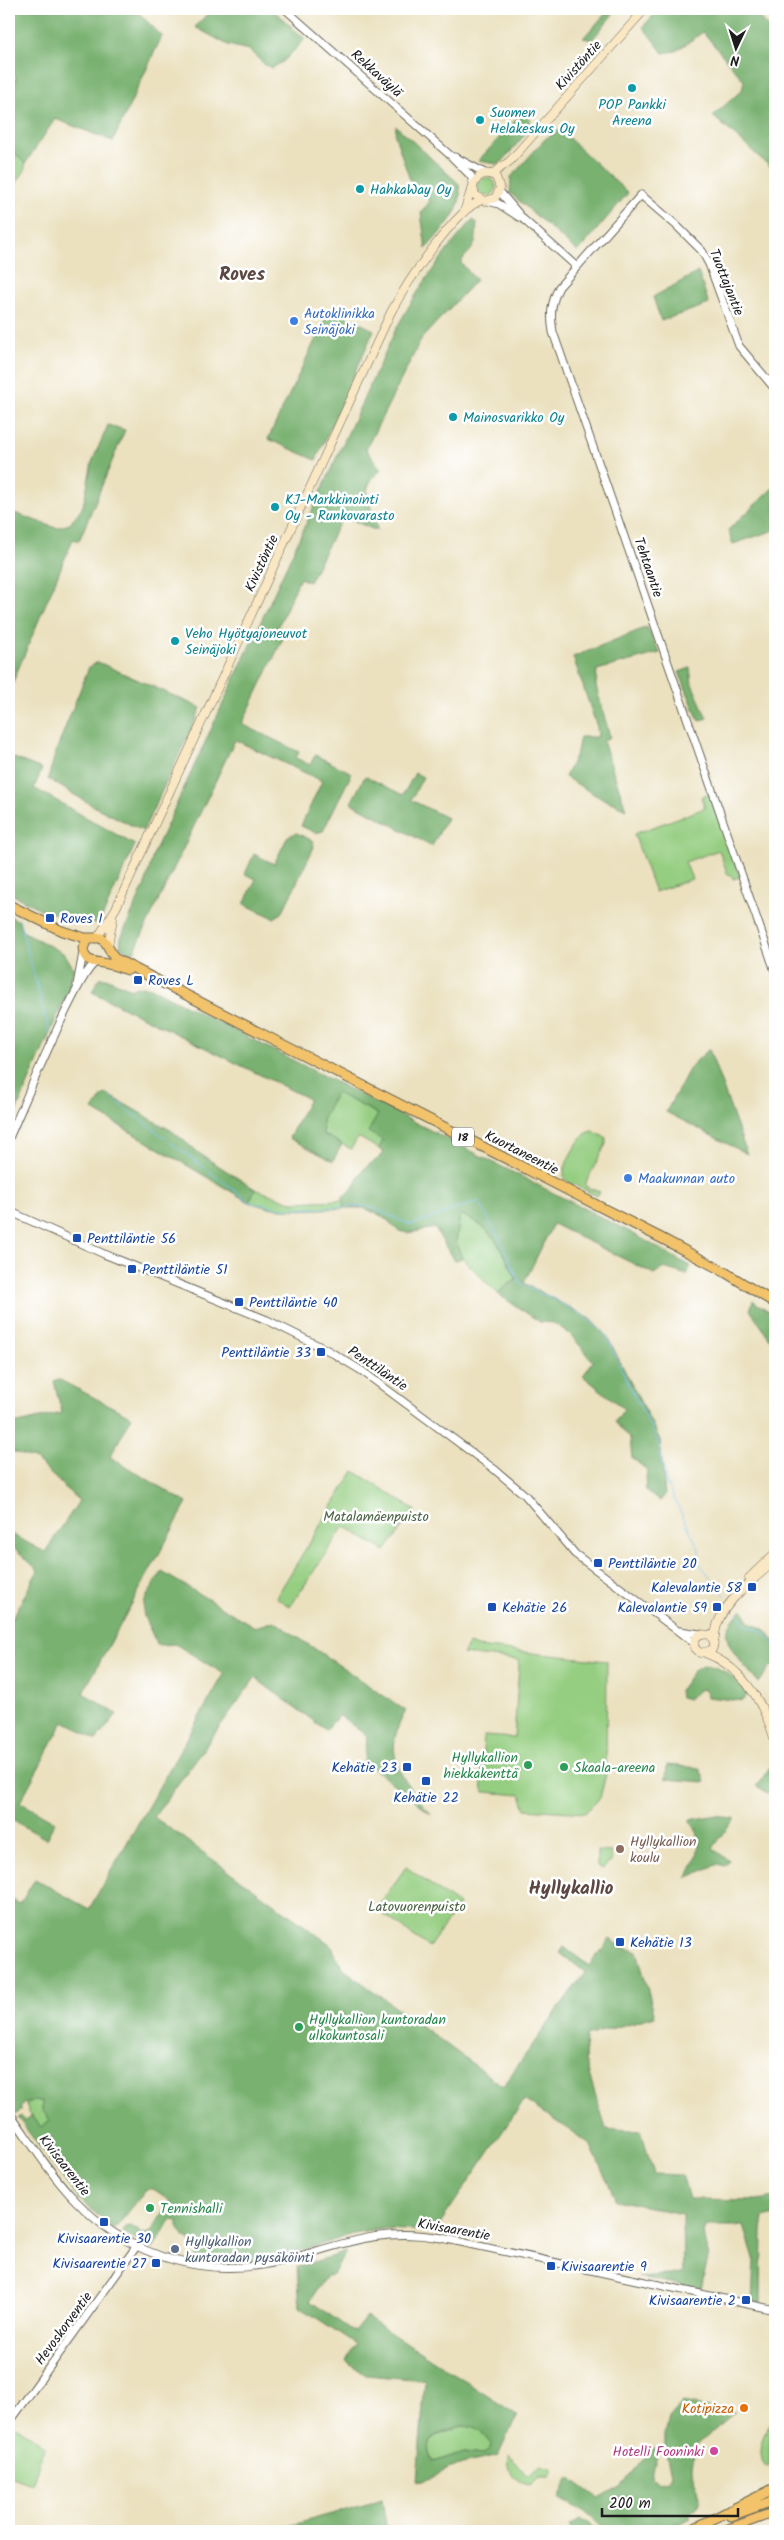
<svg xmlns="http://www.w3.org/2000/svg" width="784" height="2540" font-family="Kalam,sans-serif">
<rect width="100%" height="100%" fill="#fff"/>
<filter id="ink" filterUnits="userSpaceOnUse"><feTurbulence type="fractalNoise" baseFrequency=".02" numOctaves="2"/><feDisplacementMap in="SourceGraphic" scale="10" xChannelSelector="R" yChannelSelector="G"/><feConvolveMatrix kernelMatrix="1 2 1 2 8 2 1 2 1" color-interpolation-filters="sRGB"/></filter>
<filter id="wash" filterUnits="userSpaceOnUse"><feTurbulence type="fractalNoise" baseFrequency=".0096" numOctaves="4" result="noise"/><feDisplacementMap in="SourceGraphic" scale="20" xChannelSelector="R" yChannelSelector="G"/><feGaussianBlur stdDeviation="1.12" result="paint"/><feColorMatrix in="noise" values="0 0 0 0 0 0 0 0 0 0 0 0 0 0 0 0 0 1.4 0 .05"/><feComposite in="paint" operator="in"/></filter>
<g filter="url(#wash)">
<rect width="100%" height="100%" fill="#ebe1bf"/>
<!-- green -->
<path fill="#95ce81" stroke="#58754e" d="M9,147L25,164V170L9,195Z
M478 187a9 9 0 1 1 18 0a9 9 0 1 1-18 0Z
M710,794L740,877L733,879L732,875H728L719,850L685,862L692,879L655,892L634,834L705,808L701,797Z
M337,1092L379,1115L383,1140L379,1149L358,1137L351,1149L323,1134L322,1120Z
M593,1131L606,1138V1144L586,1182V1187L600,1192L597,1196L565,1180C560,1169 575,1145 583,1136C586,1133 589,1132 593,1131Z
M255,1189L291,1202L343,1200L344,1208C313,1209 278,1213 249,1202Z
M460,1214C496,1230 500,1246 517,1280L505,1286L498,1294L462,1258L456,1242Z
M354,1471L415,1510L385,1551L344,1526L290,1607L276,1597Z
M469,1644L477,1647L607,1661L606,1774L600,1798L585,1813L526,1809L521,1795L484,1792L481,1782L484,1736L514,1738L519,1665L518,1660L463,1654Z
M597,1851L611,1852L612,1861L602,1869L597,1866Z
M406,1867L459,1905L429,1947L376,1909Z
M26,2093H42V2110L50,2120L41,2127L28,2113Z
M775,2417V2434L770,2435L769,2466H764C754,2451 765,2429 775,2417Z
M13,2424L45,2446L32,2484L9,2476V2429Z
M463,2426C477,2427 482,2432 491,2443L490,2449L484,2454L464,2452L434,2462C419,2437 443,2432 463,2426Z
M510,2455L527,2476L541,2465L554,2469L550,2477H539L530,2485C516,2483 505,2470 510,2455Z"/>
<!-- forest -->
<path fill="#78b16f" stroke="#4a6646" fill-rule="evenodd" d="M9,9H135L162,36L113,141L55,119L25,164L9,147V105L16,77L9,65Z
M212,9H272L305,39L284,61L272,68L265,65L249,50L228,45L195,27Z
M610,9H617L592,40L583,38Z
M659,9H753L775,36V171L713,116L742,90L744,81L703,32L676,51L663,53L643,27Z
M523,112L530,119L531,127L502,162L497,164L478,161Z
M396,126L458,183C468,208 440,231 426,249L421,213L430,201L411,183L395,136Z
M560,130L628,193L578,252L510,193L511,177L545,139Z
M473,220L477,223C476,230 477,241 473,247C469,254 464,255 461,263L476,280L422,338L366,449L381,470C353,493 376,506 377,531L343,516L309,582L300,578L278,627L286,632L242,724L299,752L296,758L310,765L315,755L352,773L323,831L316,833L301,826L322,781L235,740L133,954L120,947L121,938L146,882L153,855L395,331C417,290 441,255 473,220Z
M698,272L709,304L661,321L653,297Z
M330,309L374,330L316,460L268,439Z
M108,425L125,430L79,541L73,539L9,691V511L56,528L70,524L83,506L92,462Z
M775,486V530L733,544L728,530Z
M647,627L660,653L597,670L596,686L610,737L603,741L626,809L597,796L565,777L577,752L580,737H598L597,727L573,657Z
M98,662L201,708L143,831L95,807L48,779L56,751L89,667Z
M690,668L692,684L707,718L699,721L679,672Z
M9,756L42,769L34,788L135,845L99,924L84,923L62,913H48L9,893Z
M415,773L423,777L411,800L447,818L432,846L351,803L365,776L403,795Z
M297,833L313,841L314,847L282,913L274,918L244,904L256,879L245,874L254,854L274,864L288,836Z
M9,916L19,921L22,931L65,954L74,969L66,996L9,1128Z
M99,978H106L131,989L141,986L151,988L632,1233L690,1266L687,1275L664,1268L654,1274L553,1224L524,1283L589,1318L607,1336L660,1440L665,1495L660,1501L645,1489L647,1470L632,1458L630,1439L615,1422L624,1409L583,1376L593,1361L570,1334L554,1323L540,1322L498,1294L505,1286L517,1280C500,1247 496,1229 460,1214L456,1242L462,1258L454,1261L435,1228L408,1233L397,1230L384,1217L364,1208H344L343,1196C356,1191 356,1176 365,1168C372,1161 379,1161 384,1152L379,1149L383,1140L368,1132L378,1114L336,1093L322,1120L323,1134L342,1144L333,1161L289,1138L309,1099L92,992Z
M709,1049L747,1154L666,1112L691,1066Z
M107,1094L172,1131L200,1154L255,1189L249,1202L93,1110L103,1095Z
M753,1301L775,1315V1346L750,1310Z
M58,1379L132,1417L110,1457L187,1503L83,1693L117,1714L96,1740L64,1721L20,1802L55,1822L46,1839L9,1818V1618L12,1619L38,1570L9,1543V1533L45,1552L79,1501L36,1460L9,1450V1425L62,1413L54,1381Z
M162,1572L255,1627L274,1621L406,1711C380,1754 402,1780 431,1814L364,1761L367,1736L339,1715L326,1730L255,1678L154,1817L331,1945L342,1968L503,2086L585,1972L560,1953L564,1947L589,1966L610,1939L622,1947L637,1951L655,2016L586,2036L585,2061L606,2129L641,2132L654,2174L682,2175L689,2199L757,2200L775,2197V2215L764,2218L762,2230L761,2303L752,2301L754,2258L744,2226H707L703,2233L708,2258L701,2289L639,2277L683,2274L682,2214L616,2200L590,2144L524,2100L435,2231L381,2229L354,2234L264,2262L221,2265L196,2261L199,2245C187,2239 177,2236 178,2221L171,2220L153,2249L126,2235L123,2232L126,2227L131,2226L143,2234L150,2233L171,2201L152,2188L147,2189L117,2226L112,2228L76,2196L18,2118L21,2116L25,2120L30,2116L41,2127L50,2120L42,2110V2101L27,2102L22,2106L21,2111L15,2115L9,2105V1898L20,1904L35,1879L89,1909L224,1674L175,1644L156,1645C154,1635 149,1629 145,1619C138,1603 154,1585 162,1572Z
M742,1609L750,1622L766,1630L775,1642V1668L771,1665L759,1683C750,1671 724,1647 727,1632C729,1624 737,1615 742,1609Z
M702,1665C725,1667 733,1677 748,1694L742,1701L707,1697L706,1691L701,1689L688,1699L680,1697L679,1691L694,1670Z
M667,1765L700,1768L705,1782L666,1779Z
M770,1767L775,1771V1798L757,1786Z
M712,1816L735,1818L713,1848L729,1861L725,1866L718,1864L686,1878C698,1861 706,1835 689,1820Z
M346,2252L333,2273L323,2280L310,2301L354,2332L366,2317L517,2415L498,2456L462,2464L417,2482L425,2380L366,2375L346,2361L356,2344L300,2307L297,2267ZM463,2426C477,2427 482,2432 491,2443L490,2449L484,2454L464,2452L434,2462C419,2437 443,2431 463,2426Z
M683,2402L735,2412L696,2445C695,2452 692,2461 692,2469C693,2490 711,2495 689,2514L691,2518L662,2531H605L593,2517L559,2498L569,2477L598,2498L621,2486L653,2448L656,2449C658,2459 650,2467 652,2478L659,2482L667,2480L671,2475L665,2450V2436L669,2418Z
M382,2500L387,2531H266L281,2528Z
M579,2520L589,2523L597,2531H573L570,2526Z"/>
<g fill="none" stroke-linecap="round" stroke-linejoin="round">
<!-- stream -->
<path stroke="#73bceb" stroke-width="1" d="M19,919L50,1034
M110,1096L166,1139
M170,1142L251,1203L291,1209L321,1208
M323,1208L368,1206L411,1225L479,1201L498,1236L520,1283L541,1294L553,1297L571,1310L582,1314L606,1335L627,1381L658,1441L666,1482L699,1549V1563L725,1595
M734,1607L735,1608
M738,1613L746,1625L766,1633L775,1645"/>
</g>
</g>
<g filter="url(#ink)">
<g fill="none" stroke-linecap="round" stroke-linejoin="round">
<!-- tertiary casing -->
<g stroke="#646155" stroke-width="9">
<path id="tertiary" d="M285,9L451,156L471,176L473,183
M455,157L485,173
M500,192L523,219L577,267
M488,201L499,204L519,217
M775,389L739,346L709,264L702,251L676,225L641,195L559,287C551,303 550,314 553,332L775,971
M77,985L83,953
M9,1138C21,1111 78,973 95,963
M9,1211L104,1254L267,1320L329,1351L362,1371L494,1469L525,1495L575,1554L694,1643
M680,1631L700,1634
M9,2112C30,2141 50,2174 75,2200C132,2260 211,2281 290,2259C346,2243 383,2227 442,2238L775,2310
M9,2423L136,2247"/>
</g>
<!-- secondary casing -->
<g stroke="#646155" stroke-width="9">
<path id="secondary" d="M492,174L510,161L645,9
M464,211C470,197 474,163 496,177L500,188L495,198L485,201L475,195L473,187
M98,937L116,908L391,312C405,286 455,209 482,200
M108,946L113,919
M749,1578L775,1553
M714,1642L710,1635L700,1634L695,1639L694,1647L700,1653L712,1650C716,1641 714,1629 719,1620C729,1597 757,1577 775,1561
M705,1653C743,1667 764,1704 775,1741"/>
</g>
<!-- trunk casing -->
<g stroke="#646155" stroke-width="11">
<path id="trunk" d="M9,905L62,931L85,938H101L106,943L114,958L661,1238L723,1271L775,1303
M92,938L86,942L83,948C84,964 96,961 108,964C114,965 121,968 128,970
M731,2516L775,2500
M689,2531L775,2488
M723,2531L775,2512"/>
</g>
<!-- tertiary -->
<use href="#tertiary" stroke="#fff" stroke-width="7"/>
<!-- secondary -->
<use href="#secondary" stroke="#fae7c3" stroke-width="8"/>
<!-- trunk -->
<use href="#trunk" stroke="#f2c36a" stroke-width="9"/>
</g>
</g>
<!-- markers -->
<g fill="#0f9aa8" stroke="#fff" stroke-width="2">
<circle cx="632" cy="88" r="5"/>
<circle cx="480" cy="120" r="5"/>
<circle cx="360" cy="189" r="5"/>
<circle cx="453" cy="417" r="5"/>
<circle cx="275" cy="507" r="5"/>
<circle cx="175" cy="641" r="5"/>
</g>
<g fill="#3f7fe0" stroke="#fff" stroke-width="2">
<circle cx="294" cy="321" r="5"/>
<circle cx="628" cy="1178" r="5"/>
</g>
<g fill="#1a4fb4" stroke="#fff" stroke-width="2">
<rect x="45" y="913" width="10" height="10" rx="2.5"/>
<rect x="133" y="975" width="10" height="10" rx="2.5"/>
<rect x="72" y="1233" width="10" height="10" rx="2.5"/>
<rect x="127" y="1264" width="10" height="10" rx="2.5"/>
<rect x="234" y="1297" width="10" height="10" rx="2.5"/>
<rect x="316" y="1347" width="10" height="10" rx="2.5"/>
<rect x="593" y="1558" width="10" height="10" rx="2.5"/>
<rect x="747" y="1582" width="10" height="10" rx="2.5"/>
<rect x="487" y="1602" width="10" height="10" rx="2.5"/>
<rect x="712" y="1602" width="10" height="10" rx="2.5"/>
<rect x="402" y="1762" width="10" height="10" rx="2.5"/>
<rect x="421" y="1776" width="10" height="10" rx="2.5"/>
<rect x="615" y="1937" width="10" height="10" rx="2.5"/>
<rect x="99" y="2217" width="10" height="10" rx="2.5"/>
<rect x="151" y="2258" width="10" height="10" rx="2.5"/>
<rect x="546" y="2261" width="10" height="10" rx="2.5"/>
<rect x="741" y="2295" width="10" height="10" rx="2.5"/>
</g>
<g fill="#2e9e5b" stroke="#fff" stroke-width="2">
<circle cx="528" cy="1765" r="5"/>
<circle cx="564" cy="1767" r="5"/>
<circle cx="299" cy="2027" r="5"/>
<circle cx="150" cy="2208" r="5"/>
</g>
<circle fill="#8d6e63" stroke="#fff" stroke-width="2" cx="620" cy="1849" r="5"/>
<circle fill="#5c6f8a" stroke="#fff" stroke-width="2" cx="175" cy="2249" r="5"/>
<circle fill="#e8710a" stroke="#fff" stroke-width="2" cx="744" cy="2408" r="5"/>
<circle fill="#d1479c" stroke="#fff" stroke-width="2" cx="714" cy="2451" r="5"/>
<g text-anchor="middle" stroke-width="5" stroke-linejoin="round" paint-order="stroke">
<!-- shield labels -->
<rect fill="#fff" stroke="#606060" stroke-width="1" x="452" y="1127.5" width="22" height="19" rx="4"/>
<g font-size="12" font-weight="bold" fill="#1c1c1c">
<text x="463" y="1141">18</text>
</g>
<!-- street labels -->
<g font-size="14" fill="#1c1c1c" stroke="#fff">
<text transform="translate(578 65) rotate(-48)" y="5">Kivistöntie</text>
<text transform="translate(377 73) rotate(42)" y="5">Rekkaväylä</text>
<text transform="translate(727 282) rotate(68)" y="5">Tuottajantie</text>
<text transform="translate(261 563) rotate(-65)" y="5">Kivistöntie</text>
<text transform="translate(649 567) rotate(71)" y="5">Tehtaantie</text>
<text transform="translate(522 1152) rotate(27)" y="5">Kuortaneentie</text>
<text transform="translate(378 1368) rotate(34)" y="5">Penttiläntie</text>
<text transform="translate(65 2165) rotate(52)" y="5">Kivisaarentie</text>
<text transform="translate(454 2229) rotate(10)" y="5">Kivisaarentie</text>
<text transform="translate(63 2328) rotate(-54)" y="5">Hevoskorventie</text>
</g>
<!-- culture labels -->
<g font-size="14" fill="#0d838f" stroke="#fff" text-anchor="start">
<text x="632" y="109" text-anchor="middle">POP Pankki<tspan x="632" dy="16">Areena</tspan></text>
<text x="490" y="117">Suomen<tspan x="490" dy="16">Helakeskus Oy</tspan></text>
<text x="370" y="194">HahkaWay Oy</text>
<text x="463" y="422">Mainosvarikko Oy</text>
<text x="285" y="504">KJ-Markkinointi<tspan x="285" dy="16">Oy - Runkovarasto</tspan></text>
<text x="185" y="638">Veho Hyötyajoneuvot<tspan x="185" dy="16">Seinäjoki</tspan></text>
</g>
<!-- shop labels -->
<g font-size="14" fill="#366cbe" stroke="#fff" text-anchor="start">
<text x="304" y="318">Autoklinikka<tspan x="304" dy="16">Seinäjoki</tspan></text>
<text x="638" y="1183">Maakunnan auto</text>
</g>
<!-- transit labels -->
<g font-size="14" fill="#164399" stroke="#fff" text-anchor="start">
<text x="60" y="923">Roves I</text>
<text x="148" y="985">Roves L</text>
<text x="87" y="1243">Penttiläntie 56</text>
<text x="142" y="1274">Penttiläntie 51</text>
<text x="249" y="1307">Penttiläntie 40</text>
<text x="311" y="1357" text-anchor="end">Penttiläntie 33</text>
<text x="608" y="1568">Penttiläntie 20</text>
<text x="742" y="1592" text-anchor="end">Kalevalantie 58</text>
<text x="502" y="1612">Kehätie 26</text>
<text x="707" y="1612" text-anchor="end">Kalevalantie 59</text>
<text x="397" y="1772" text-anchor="end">Kehätie 23</text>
<text x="426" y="1802" text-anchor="middle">Kehätie 22</text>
<text x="630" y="1947">Kehätie 13</text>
<text x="104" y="2243" text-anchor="middle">Kivisaarentie 30</text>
<text x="146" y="2268" text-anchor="end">Kivisaarentie 27</text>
<text x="561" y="2271">Kivisaarentie 9</text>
<text x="736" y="2305" text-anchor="end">Kivisaarentie 2</text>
</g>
<!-- park labels -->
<g font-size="14" fill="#4c6344" stroke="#fff">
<text x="376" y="1521">Matalamäenpuisto</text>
<text x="417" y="1911">Latovuorenpuisto</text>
</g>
<!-- leisure labels -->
<g font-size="14" fill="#27864d" stroke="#fff" text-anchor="start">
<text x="518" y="1762" text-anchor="end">Hyllykallion<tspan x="518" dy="16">hiekkakenttä</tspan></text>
<text x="574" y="1772">Skaala-areena</text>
<text x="309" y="2024">Hyllykallion kuntoradan<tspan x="309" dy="16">ulkokuntosali</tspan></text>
<text x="160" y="2213">Tennishalli</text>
</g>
<!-- education labels -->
<g font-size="14" fill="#785e54" stroke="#fff" text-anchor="start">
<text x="630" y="1846">Hyllykallion<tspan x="630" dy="16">koulu</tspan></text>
</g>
<!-- service labels -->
<g font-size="14" fill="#4e5e75" stroke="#fff" text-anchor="start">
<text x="185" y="2246">Hyllykallion<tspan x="185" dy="16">kuntoradan pysäköinti</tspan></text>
</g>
<!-- food labels -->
<g font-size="14" fill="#c56008" stroke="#fff" text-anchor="end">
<text x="734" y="2413">Kotipizza</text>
</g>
<!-- hotel labels -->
<g font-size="14" fill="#b23c85" stroke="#fff" text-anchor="end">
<text x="704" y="2456">Hotelli Fooninki</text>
</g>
<!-- district labels -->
<g font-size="19" font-weight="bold" fill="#5c4742" stroke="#fff">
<text x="242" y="280">Roves</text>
<text x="571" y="1894">Hyllykallio</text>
</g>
</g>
<!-- margin -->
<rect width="784" height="2540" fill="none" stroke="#fff" stroke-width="30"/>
<!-- north arrow -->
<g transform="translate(736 48) rotate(184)" stroke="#ffffff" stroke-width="4" paint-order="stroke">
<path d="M0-4L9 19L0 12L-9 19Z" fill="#1c1c1c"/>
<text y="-8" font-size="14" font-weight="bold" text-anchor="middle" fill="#1c1c1c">N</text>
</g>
<!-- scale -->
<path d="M602 2508v8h136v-8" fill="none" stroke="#1c1c1c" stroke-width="2.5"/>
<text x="609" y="2508" font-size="15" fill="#1c1c1c" stroke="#ffffff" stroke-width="4" paint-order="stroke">200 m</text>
</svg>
